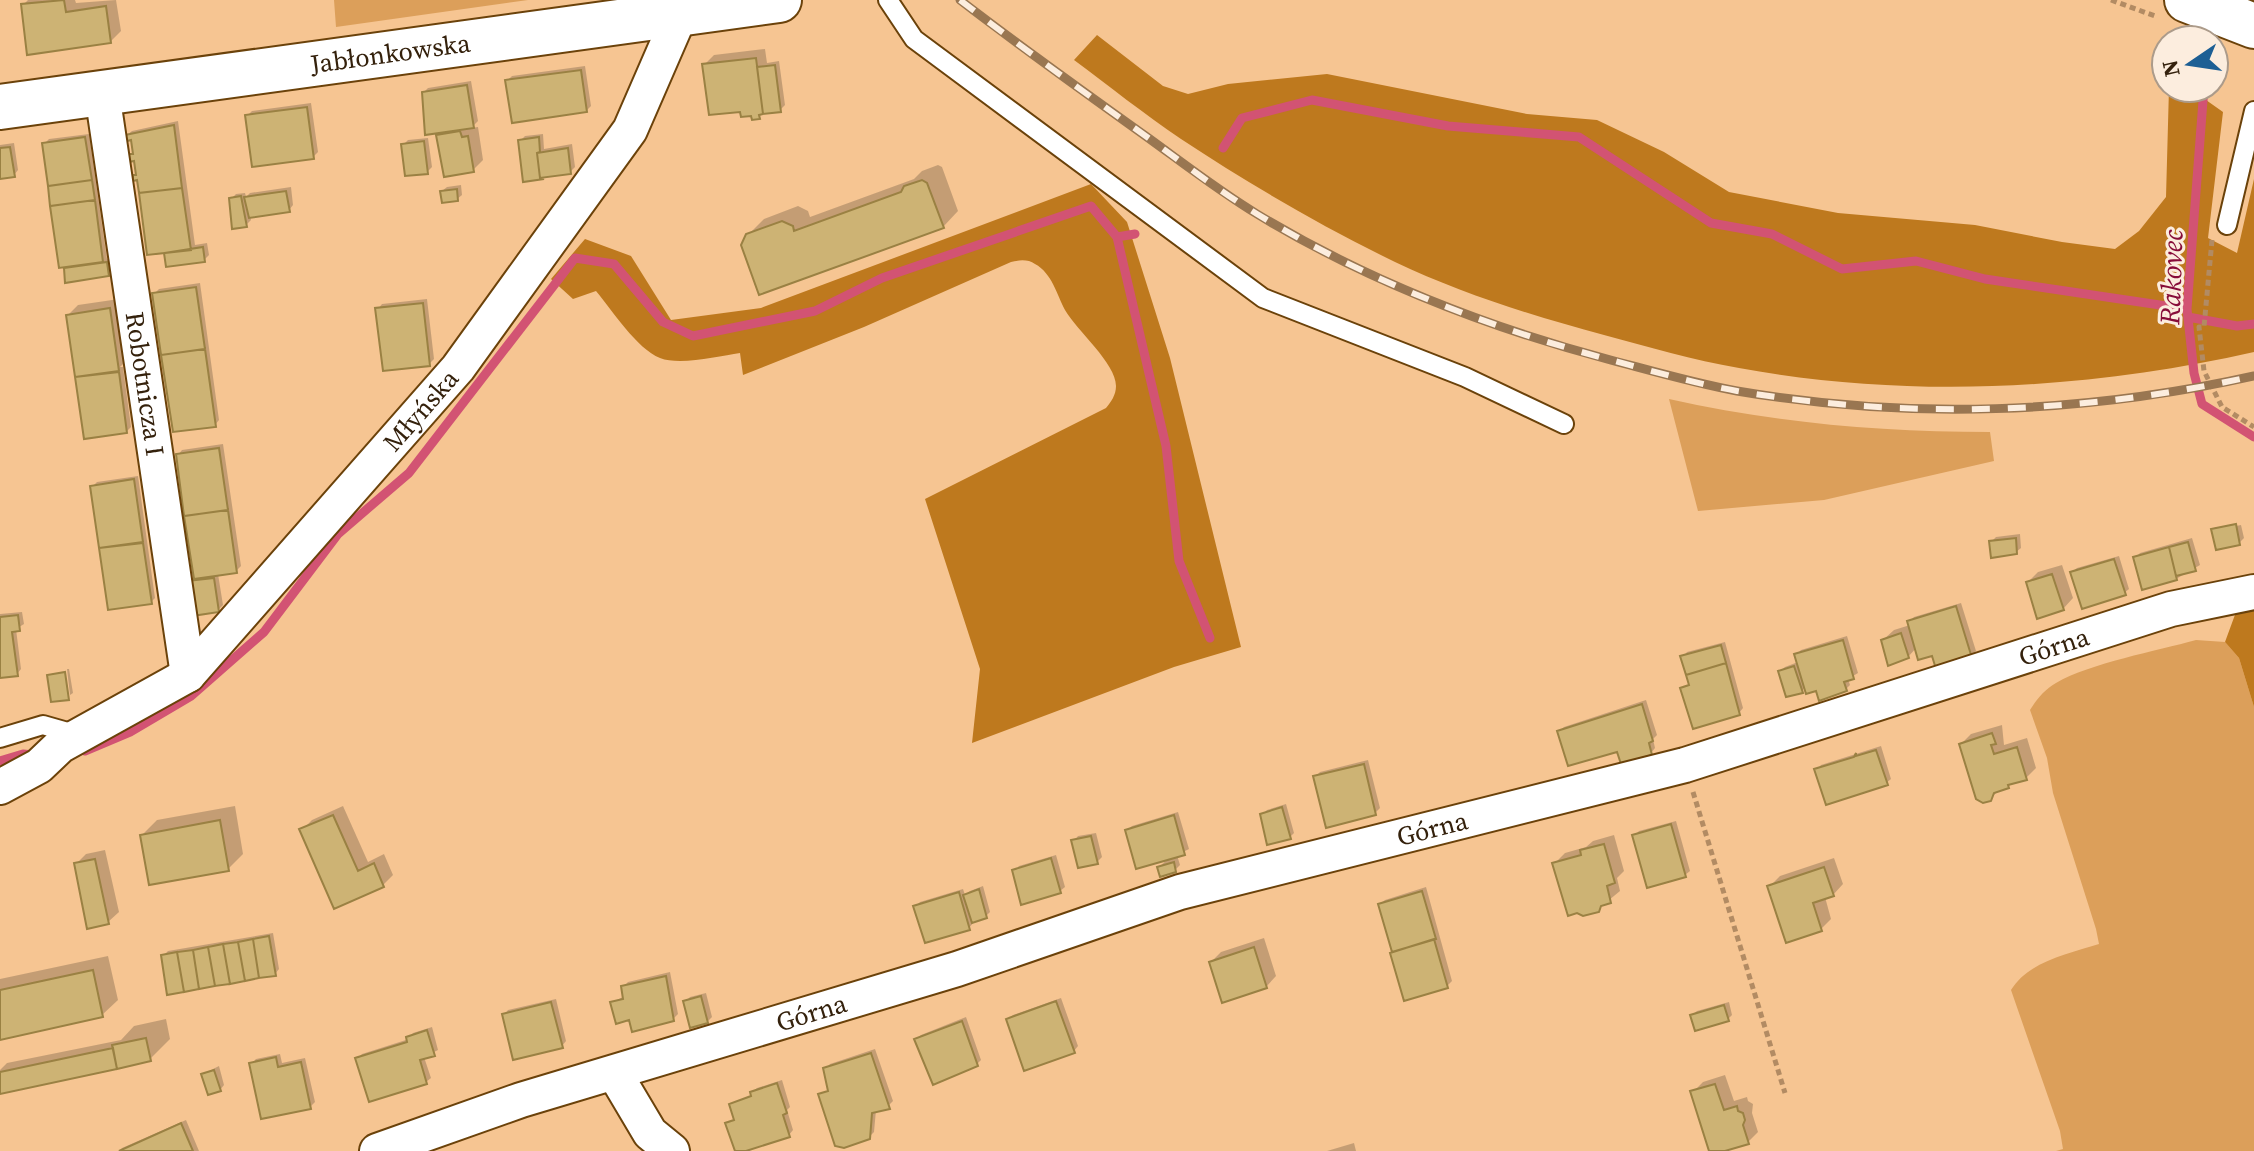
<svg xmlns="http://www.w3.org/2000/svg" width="2254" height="1151" font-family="'Source Serif 4',serif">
<rect width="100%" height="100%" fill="#f6c592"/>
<!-- green -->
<path fill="#dc9f5a" d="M334,0H528L336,27Z
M1669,399C1777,423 1880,432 1990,432L1994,461L1824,500L1698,511Z
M2196,640L2225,642L2239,658L2254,707V1151H2056L2063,1149L2060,1131L2011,990C2029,961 2068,954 2099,944L2096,929L2053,793L2047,758L2030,710C2037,699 2045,689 2056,683C2090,663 2157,651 2196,640Z"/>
<!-- forest -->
<path fill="#be791e" d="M1097,35L1163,86L1188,94L1228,84L1327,74L1527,114L1597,120L1664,152L1729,192L1838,213L1975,225L2062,242L2115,249L2139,231L2166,197L2169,88H2189L2223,112L2208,238L2237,253L2254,179V352C2085,390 1909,399 1739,368C1693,360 1648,347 1604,335C1533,316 1460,293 1395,262C1321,226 1249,184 1181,139C1144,114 1109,86 1074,60Z
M1091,184L1127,222L1170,358L1241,647L1174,667L972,743L980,669L925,499L1106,408C1111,402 1116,395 1116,386C1116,363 1077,331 1065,310C1057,295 1052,273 1035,264C1028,259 1019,260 1011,262L864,327L743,375L740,353C719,356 680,366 660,358C637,349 612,310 596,291L573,299L551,279L585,239L631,256L671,320L761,308Z
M2254,608V707L2239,658L2225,642L2236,612Z"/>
<!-- shadow -->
<path fill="#0003" d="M28,0H75L76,3L116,0L121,31L111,41L23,5Z
M765,49L767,63L779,61L785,105L780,110L764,112L759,117L704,65L714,55Z
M585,66L591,106L586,111L507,81L512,76Z
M471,81L478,121L471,128L478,127L483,160L473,170L438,135L443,130L424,92L428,88Z
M311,103L318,152L313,157L247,116L252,111Z
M178,121L195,245L207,243L209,255L204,260L165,251L139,178L135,176L138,172L136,159L130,155L135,150L133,138L127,135L132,131Z
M89,134L107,259H111L112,270L108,274L67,280L44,144L49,139Z
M543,134L544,149L572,144L575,167L570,172L525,179L520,141L525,136Z
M428,138L432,167L427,172L403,145L408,140Z
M14,143L18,170L14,175L0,177V145Z
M938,165L942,167L958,211L943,227L748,235L764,219L798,206L808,211L810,217L914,179L922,171Z
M461,185L462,195L457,199L442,191L447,187Z
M291,187L293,205L289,210L250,216L251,220L246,225L231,199L236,194L245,193L246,197L250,193Z
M200,283L219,420L215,425L155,293L159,289Z
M119,299L128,359L120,367H123L131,427L126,432L86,437L68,315L78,305Z
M427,299L434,359L429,364L378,309L382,304Z
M223,444L241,566L236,571L218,574L223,605L218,610L189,582L195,577L178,455L182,450Z
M138,476L155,598L151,602L110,608L93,486L97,482Z
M2241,525L2244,538L2239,543L2213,529L2216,527V530Z
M2020,534L2021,548L2016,552L1991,542L1996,537Z
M2192,538L2200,565L2176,579L2136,557L2140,553Z
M2119,556L2129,589L2124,593L2072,572L2077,568Z
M2062,565L2073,598L2063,609L2028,582L2038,572Z
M1961,603L1976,651L1971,656L1933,654L1917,647L1908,657L1883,640L1894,630L1910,625L1909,622L1914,617Z
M22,612L24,624L16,629L21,669L17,674L0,676V614Z
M1847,636L1858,673L1848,679L1850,685L1846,689L1806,686L1802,691L1780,671L1785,667L1798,662L1796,655L1801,650Z
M1725,642L1743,708L1739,713L1683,688L1690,683L1683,657L1687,652Z
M67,669H69L73,693L70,695Z
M1646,700L1657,735L1653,739L1655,748L1651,753L1618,750L1560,731L1564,727Z
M2002,725L2004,745L2027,738L2036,768L2026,778L2000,789L1990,799L1961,744L1971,734Z
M1881,746L1891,779L1886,783L1817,770L1821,765Z
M1368,760L1380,808L1375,813L1316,776L1320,772Z
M1286,804L1294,833L1290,837L1262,815L1267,810Z
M235,806L243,854L228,869L142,835L157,820Z
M343,806L368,862L384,854L393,875L383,885L335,906L302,830L312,820Z
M1178,812L1189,849L1177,855L1180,865L1175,870L1159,867L1169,858L1127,830L1132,826Z
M1676,821L1690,871L1685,875L1634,836L1639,831Z
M1096,833L1102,857L1097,862L1074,841L1078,836Z
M1614,835L1624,871L1617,878L1620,891L1597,910L1555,863L1565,853L1586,847L1593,841Z
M105,850L119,912L108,922L76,864L86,854Z
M1056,855L1065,887L1060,891L1014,871L1019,866Z
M1834,858L1843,884L1833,895L1825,897L1831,919L1821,929L1770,886L1780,876Z
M983,886L990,912L986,916L972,920L973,923L969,928L916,906L920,902L963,889L965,895L970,891Z
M1426,887L1452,981L1447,986L1405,998L1380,904L1385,900Z
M273,933L279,969L275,974L163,956L168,951Z
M1264,938L1276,976L1266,987L1211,962L1221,952Z
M108,956L118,1000L102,1015L0,1038V979Z
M670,972L678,1014L673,1019L613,1002L625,996L623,987L628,982Z
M706,993L712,1017L707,1022L685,1002L690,997Z
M1061,998L1078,1046L1074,1051L1008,1020L1013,1015Z
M556,999L566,1041L562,1046L504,1015L508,1010Z
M1729,1002L1732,1015L1728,1019L1692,1015L1697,1011Z
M966,1017L981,1060L977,1064L916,1040L921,1035Z
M166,1019L170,1039L150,1059L0,1089V1070L7,1063L121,1040L134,1026Z
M432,1027L438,1050L424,1057L431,1078L426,1082L357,1059L362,1054L409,1039L413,1033Z
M875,1049L893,1101L888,1106L876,1110L874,1132L869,1137L820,1095L830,1089L826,1069L830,1064Z
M280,1054L282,1063L305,1058L315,1102L310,1107L251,1064L256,1059Z
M219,1066L224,1085L220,1090L203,1074Z
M1725,1075L1734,1101L1747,1097L1748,1101L1753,1104L1752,1113L1758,1132L1748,1142L1711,1151L1693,1092L1703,1082Z
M782,1080L790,1107L787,1110L793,1130L789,1135L737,1151L728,1124L735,1118L731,1104L761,1095L752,1093L757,1088Z
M186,1120L199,1151H120L122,1148Z
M1354,1143L1356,1151H1327Z"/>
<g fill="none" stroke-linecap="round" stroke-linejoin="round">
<!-- stream -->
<path stroke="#d25373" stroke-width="9" d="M2205,19L2206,40
M2204,88L2187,309L2194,373L2202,404L2254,437
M1223,148L1242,118L1312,100L1448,126L1579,137L1711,223L1772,234L1842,269L1916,261L1985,279L2187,309
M1117,237L1166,446L1179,561L1210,638
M2188,317L2237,326L2254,324
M85,751L130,732L191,696L264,632L338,534L409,473L575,258L614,264L663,322L693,336L815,311L882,278L1091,206L1117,237L1135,234
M0,761L23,754L34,755"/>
</g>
<!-- building -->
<path fill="#cdb374" stroke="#9a8143" stroke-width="2" d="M64,0L66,12L106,6L111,43L27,55L21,4Z
M756,58L763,114L759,115L760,119L752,120L751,116L741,117L740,112L709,115L702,64Z
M775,65L781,112L763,114L757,67Z
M581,70L587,112L512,123L505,80Z
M467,85L474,128L425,135L422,92Z
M307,107L314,159L252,167L245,115Z
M174,125L182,188L139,193L137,180L133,181V175H136L134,161L129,162L128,154H133L131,140L127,141L125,135Z
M460,131L462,137L468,136L474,172L444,177L436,135Z
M85,137L92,180L48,186L42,143Z
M539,137L540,152L537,153L540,178L544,179L523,182L518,140Z
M424,141L428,174L405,176L401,144Z
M10,147L15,177L0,179V148Z
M568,148L571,174L540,178L537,153Z
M92,180L95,200L50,206L48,186Z
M922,180L927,183L944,228L759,295L741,245L746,234L782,221L793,226L794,231L901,192L904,186Z
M182,188L191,250L147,255L139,193Z
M457,189L458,201L442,203L440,191Z
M286,191L290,212L249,218L244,197Z
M241,196L247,227L232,229L229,198Z
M95,200L103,262L59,268L50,206Z
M203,247L205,262L166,267L164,253Z
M107,262L109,276L65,283L64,268Z
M196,287L205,349L161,355L152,293Z
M423,303L430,366L383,371L375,308Z
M110,308L119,371L75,377L66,315Z
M205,349L216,427L173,432L161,355Z
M119,372L127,433L84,439L75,377Z
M219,448L228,510L184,516L176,454Z
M134,479L143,542L99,548L90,486Z
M228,510L237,573L194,579L184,516Z
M2236,524L2240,545L2216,550L2211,529Z
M2016,538L2017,554L1991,558L1989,541Z
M2188,542L2196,571L2176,576L2169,547Z
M143,543L152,604L108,610L99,548Z
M2169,547L2177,580L2142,590L2133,557Z
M2114,559L2126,595L2082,609L2070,572Z
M2052,574L2064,610L2037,619L2026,582Z
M214,578L219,612L192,616L187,581Z
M1956,606L1972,658L1936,669L1932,656L1918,660L1907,621Z
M18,615L20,631L12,632L18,676L0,678V617Z
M1901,633L1909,658L1888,666L1881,640Z
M1843,640L1854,679L1844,682L1847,691L1819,701L1816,691L1806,694L1794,654Z
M1721,645L1726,663L1686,675L1680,656Z
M1726,663L1740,715L1693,729L1680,688L1689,685L1686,675Z
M1794,666L1803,693L1786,697L1778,671Z
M65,672L69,700L51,702L47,675Z
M1642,704L1653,741L1649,743L1652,755L1621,764L1617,752L1568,766L1557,731Z
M1992,733L1996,744L1991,745L1994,754L2017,747L2027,780L2008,785L2009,788L1994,793L1991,801L1983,803L1976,799L1959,744Z
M1876,750L1888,785L1826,805L1814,769L1854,757L1856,753V756Z
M1364,764L1376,815L1326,828L1313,776Z
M1282,807L1291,839L1267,845L1260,814Z
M333,815L358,871L374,863L384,887L334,909L299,829Z
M1174,815L1185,855L1136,869L1125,830Z
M220,820L229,871L149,885L140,835Z
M1671,824L1686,877L1647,888L1632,835Z
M1091,836L1098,864L1078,868L1071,840Z
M1604,844L1615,883L1607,886L1611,903L1601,906L1599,912L1583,916L1577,913L1568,916L1552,863L1581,855L1580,850Z
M1051,858L1061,893L1021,905L1012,870Z
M95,859L109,924L87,929L74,863Z
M1174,862L1176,872L1160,877L1157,867Z
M1824,867L1834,896L1813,903L1822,931L1786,943L1767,886Z
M979,889L987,918L972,923L963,895Z
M1422,891L1436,939L1392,952L1378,904Z
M959,892L970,930L925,943L913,906Z
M269,936L276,976L259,978L253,939Z
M253,939L259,978L245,981L238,942Z
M1434,939L1448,988L1404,1001L1390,953Z
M238,942L245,981L230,984L223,944Z
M223,944L230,984L215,986L208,947Z
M208,947L215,986L199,989L193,950Z
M1254,947L1267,988L1222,1003L1209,962Z
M193,950L199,989L184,992L177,952Z
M177,952L184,992L167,995L161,955Z
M93,970L103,1017L0,1040V990Z
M666,976L674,1021L632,1032L629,1020L616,1024L610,1002L623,999L621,986Z
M701,996L708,1023L690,1028L683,1001Z
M1056,1001L1075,1053L1024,1071L1006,1019Z
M551,1002L563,1048L513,1060L502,1014Z
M1724,1005L1729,1021L1695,1031L1690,1015Z
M962,1021L978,1066L933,1085L914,1039Z
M427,1030L435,1056L420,1060L427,1084L369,1102L355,1058L407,1042L406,1037Z
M146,1038L151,1061L117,1069L112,1045Z
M113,1048L117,1069L0,1094V1072Z
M871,1053L890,1109L872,1113L870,1139L844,1148L835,1146L818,1094L828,1091L823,1068Z
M276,1057L278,1067L301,1062L311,1109L261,1119L249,1063Z
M214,1070L221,1091L208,1095L201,1074Z
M777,1083L787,1113L783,1115L790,1137L746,1151H735L725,1123L734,1120L729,1104L751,1096L750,1092Z
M1715,1084L1724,1110L1737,1106L1738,1111L1743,1113L1745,1120L1743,1125L1749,1144L1725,1151H1709L1690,1091Z
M181,1123L193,1151H119Z"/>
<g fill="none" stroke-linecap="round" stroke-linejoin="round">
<!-- lane casing -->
<g stroke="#6b420a" stroke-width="22">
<path id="lane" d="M888,0L914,39L1263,298L1465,377L1564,424
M2227,225L2254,111
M0,738L43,725L78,735"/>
</g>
<!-- street casing -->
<g stroke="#6b420a" stroke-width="38">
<g id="street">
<path id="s1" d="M102,93L188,675"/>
<path id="s2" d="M0,787L39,766L60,746L188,675L458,368L630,130L680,15"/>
<path d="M615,1074L650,1133L672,1151"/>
<path id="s3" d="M377,1151L521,1100L957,969L1180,892L1685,765L2171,609L2254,592"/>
</g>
</g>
<!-- secondary casing -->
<g stroke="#6b420a" stroke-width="48">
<g id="secondary">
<path d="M2187,0L2254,26"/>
<path id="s4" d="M0,107L779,0"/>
</g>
</g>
<!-- path -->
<path stroke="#b28b63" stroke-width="5" stroke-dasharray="6 4" stroke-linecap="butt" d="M2111,0L2155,16
M2212,240L2204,327H2199L2204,371L2222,407L2254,427
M1693,792L1785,1093"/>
<!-- lane -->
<use href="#lane" stroke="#fff" stroke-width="18"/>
<!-- street -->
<use href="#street" stroke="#fff" stroke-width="34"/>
<!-- secondary -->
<use href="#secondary" stroke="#fff" stroke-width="44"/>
<!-- rail casing -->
<g stroke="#997651" stroke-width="9">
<path id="rail" d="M960,0C1021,47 1084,92 1147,137C1183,163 1219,191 1257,214C1366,280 1484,326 1607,359C1649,370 1693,383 1737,391C1908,420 2084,414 2254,376"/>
</g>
<!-- rail -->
<use href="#rail" stroke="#fcedde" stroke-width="6" stroke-dasharray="18" stroke-linecap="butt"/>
</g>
<g text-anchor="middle" stroke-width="6" stroke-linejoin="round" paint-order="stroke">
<!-- street labels -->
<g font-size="26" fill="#34210c" stroke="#fcedde">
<text dy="9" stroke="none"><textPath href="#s4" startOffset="394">Jabłonkowska</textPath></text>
<text dy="9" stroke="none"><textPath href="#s1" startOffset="294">Robotnicza I</textPath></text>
<text dy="9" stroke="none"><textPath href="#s2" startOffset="572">Młyńska</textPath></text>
<text dy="9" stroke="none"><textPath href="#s3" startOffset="1752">Górna</textPath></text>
<text dy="9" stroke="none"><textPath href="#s3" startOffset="1104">Górna</textPath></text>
<text dy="9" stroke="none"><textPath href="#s3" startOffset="456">Górna</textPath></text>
</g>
<!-- water labels -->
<g font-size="28" font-style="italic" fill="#870c39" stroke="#fcedde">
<text transform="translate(2171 277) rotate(-88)" y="10">Rakovec</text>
</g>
</g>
<!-- north arrow -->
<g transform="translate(2190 64) rotate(257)"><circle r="38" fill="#fcedde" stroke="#ac9b8a" stroke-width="2"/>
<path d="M0-6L14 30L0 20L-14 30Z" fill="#1d5f94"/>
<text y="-12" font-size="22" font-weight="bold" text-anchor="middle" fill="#34210c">N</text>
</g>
</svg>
